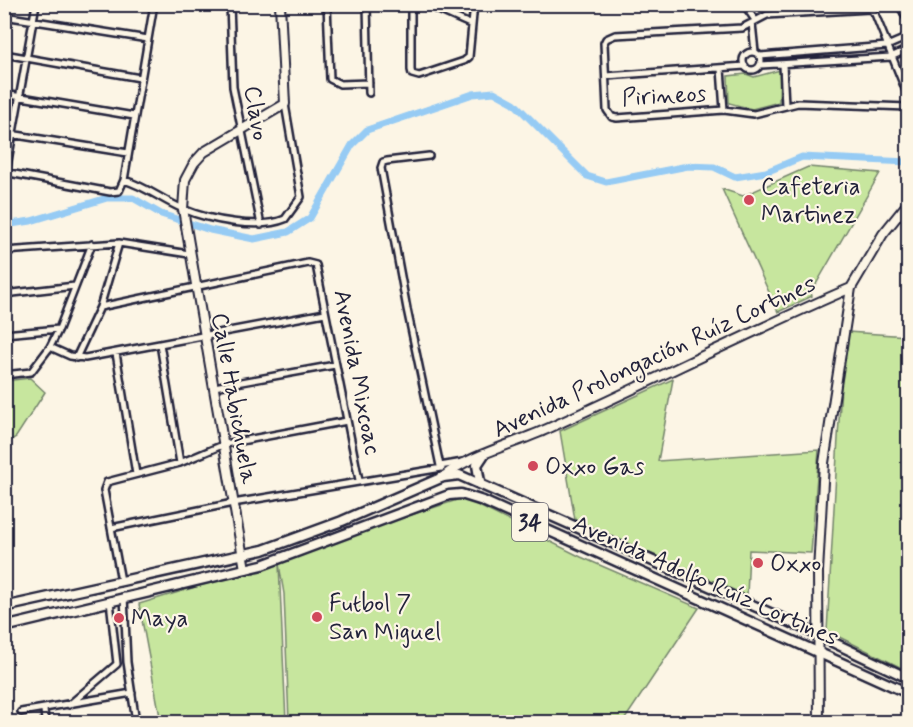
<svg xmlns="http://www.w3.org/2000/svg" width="913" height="727" font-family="Mynerve,sans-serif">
<rect width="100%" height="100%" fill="#fcf5e5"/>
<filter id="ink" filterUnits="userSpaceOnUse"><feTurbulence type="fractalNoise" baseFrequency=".0167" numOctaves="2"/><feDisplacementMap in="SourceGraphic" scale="12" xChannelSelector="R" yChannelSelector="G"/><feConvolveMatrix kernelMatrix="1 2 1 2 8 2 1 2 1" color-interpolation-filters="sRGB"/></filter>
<g filter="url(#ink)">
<!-- green -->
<path fill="#c7e69e" stroke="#74846c" stroke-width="1.5" d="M780,70L779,102L752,109L729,103L728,76L746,74L754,77Z
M808,167L880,173L811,293L812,296L778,312L722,189L743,196Z
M847,332L908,336V671L827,631L842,368Z
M30,378L45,392L16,437L5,444V381Z
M673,379L658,461L819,450L811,553L749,550L747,596L575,520L560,431Z
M463,498L581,557L699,608L623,722H289L284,594L279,564L286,722H161L139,604L279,562L344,537Z"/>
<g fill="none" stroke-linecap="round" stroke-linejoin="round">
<!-- canal -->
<path stroke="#96cbf4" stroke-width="7" d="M4,225L31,221L107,198H133L161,214L210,230L254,239L288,232L310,218L352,145L367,130L473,94L494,92L514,103L587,176L606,182L688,166L714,167L735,177L766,172L802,157L908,162"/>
<!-- street casing -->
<g stroke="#22223b" stroke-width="10">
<path id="street" d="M230,4L233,87L261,225
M327,4L330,79L340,84L369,83
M367,4L369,93
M411,4V70L412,74L419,76L464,61L469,57L474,4
M425,4L472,25
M899,4L908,21
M748,10L755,20
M4,16L148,39
M752,23L755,52
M743 61a9 9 0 1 1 18 0a9 9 0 1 1-18 0Z
M4,54L140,78
M760,56L887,46L908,37
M761,65L891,57L908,49
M783,65L785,105
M721,69L724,110
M606,76L745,66
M4,94L134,116
M908,96L875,14L870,9L767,15L742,28L615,35L606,39L604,43L607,110L612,117L617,118L724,110L754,114L798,103L908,107
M4,133L128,153
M429,156L387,161L383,162L381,168L407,309L440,466L463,462
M4,172L110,192L119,191L124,180L154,4
M6,172L36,4
M124,180C147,187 162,200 183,209C209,220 259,230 285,219L301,197L285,104
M4,251L119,243L189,254
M4,294L75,286
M100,307L308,263L316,265L359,480
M4,334L59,329
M160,344L180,463
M50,347L70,356L85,358L325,313
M116,353L136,474
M76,358L100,307L119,243
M4,375L31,372L50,347L59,329L92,244
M214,387L335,365
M111,528L233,503L442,468
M121,581L104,490L107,482L180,463L225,444L347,421
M124,596L127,662L136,722
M69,705L117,664L110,601
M44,709L45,722
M21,712L132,693"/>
</g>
<!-- secondary casing -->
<g stroke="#22223b" stroke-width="12">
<path id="secondary" d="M443,477C464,457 519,442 547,429C649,383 748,332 851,288
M245,569L183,209L185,180L194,163L204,152L285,104L280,4
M819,722L818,572L824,463L851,288L883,234L908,203"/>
</g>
<!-- primary casing -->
<g stroke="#22223b" stroke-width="13">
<path id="primary" d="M480,482L477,465L483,456
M4,607L263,550L342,521L443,477L459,475L788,621L908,678
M4,627L262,565L449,495L461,494L483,501L908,693"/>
</g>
<!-- street -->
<use href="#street" stroke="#fcf5e5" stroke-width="5"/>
<!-- secondary -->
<use href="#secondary" stroke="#fcf5e5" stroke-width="8"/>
<!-- primary -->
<use href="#primary" stroke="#fcf5e5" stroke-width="8"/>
</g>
</g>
<!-- markers -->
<g fill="#d1495b" stroke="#fcf5e5" stroke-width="2">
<circle cx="749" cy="200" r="6"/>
<circle cx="533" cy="466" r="6"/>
<circle cx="758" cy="563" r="6"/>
<circle cx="317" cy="617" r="6"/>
<circle cx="119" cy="618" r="6"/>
</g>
<g text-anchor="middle" stroke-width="4.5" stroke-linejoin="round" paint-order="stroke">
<!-- shield labels -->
<rect fill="#fcf5e5" stroke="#63616e" stroke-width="1.5" x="512" y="503" width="36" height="38" rx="4.5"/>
<g font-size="22" font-weight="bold" fill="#22223b">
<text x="530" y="530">34</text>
</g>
<!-- street labels -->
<g font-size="24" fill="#22223b" stroke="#fcf5e5">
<text transform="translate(664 95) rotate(-3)" y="8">Pirineos</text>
<text transform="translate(257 113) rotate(81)" y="8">Clavo</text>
<text transform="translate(654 356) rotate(-25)" y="8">Avenida Prolongación Ruíz Cortines</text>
<text transform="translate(358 372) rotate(79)" y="8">Avenida Mixcoac</text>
<text transform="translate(235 398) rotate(80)" y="8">Calle Habichuela</text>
<text transform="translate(706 580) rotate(24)" y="8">Avenida Adolfo Ruíz Cortines</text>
</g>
<!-- poi labels -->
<g font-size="24" fill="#22223b" stroke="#fcf5e5" text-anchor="start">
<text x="761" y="194">Cafeteria<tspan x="761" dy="28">Martinez</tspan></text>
<text x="545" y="474">Oxxo Gas</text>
<text x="770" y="571">Oxxo</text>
<text x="329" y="611">Futbol 7<tspan x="329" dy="28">San Miguel</tspan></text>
<text x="131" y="626">Maya</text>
</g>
</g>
<!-- margin -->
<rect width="913" height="727" fill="none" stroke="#fcf5e5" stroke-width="24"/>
<rect x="12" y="12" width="889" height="703" fill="none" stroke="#22223b" stroke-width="2" filter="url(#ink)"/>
</svg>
